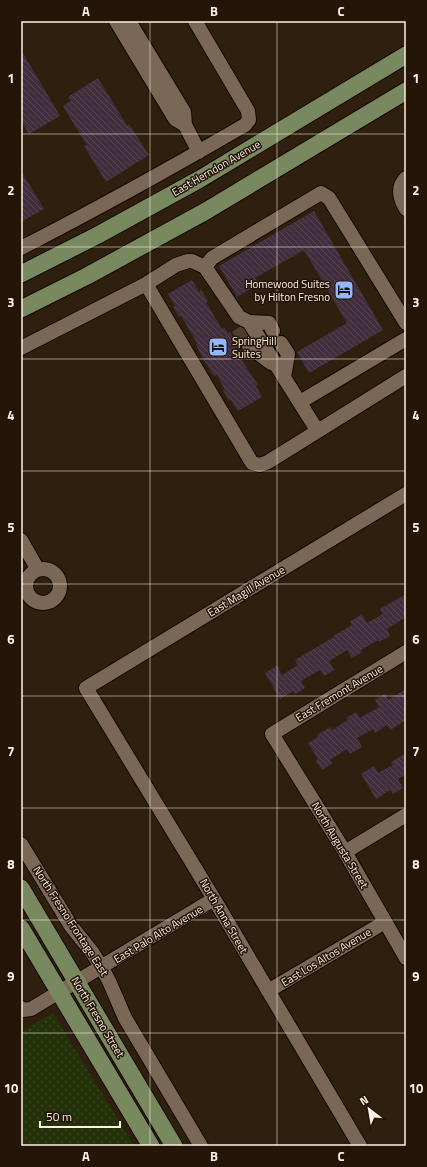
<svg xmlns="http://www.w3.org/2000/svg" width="427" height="1167" font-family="'Titillium Web',sans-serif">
<defs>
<pattern id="grass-dots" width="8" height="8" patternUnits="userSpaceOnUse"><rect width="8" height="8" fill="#243209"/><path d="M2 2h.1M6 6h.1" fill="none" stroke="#3a4621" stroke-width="1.8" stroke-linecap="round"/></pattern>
<pattern id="building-back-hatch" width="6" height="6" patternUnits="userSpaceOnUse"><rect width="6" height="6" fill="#422f3e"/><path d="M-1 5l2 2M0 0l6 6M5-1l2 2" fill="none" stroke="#554351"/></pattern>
</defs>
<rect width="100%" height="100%" fill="#2e1f0f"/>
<!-- grass -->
<path fill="url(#grass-dots)" d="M53,1013L134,1146H21V1032Z"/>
<!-- building -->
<path fill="url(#building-back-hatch)" d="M21,50L60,116L29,134L21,120Z
M98,78L127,126L129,124L149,155L106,182L84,146L87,145L63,106L71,101L68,97Z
M21,171L44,209L21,222Z
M314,211L383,330L309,373L297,352L347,323L304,250L255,278L259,284L237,297L219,266Z
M192,280L199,292L201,290L208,301L206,302L222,329L224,327L228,333L230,332L242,352L239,353L242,358L241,359L258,385L256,386L262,397L238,411L231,400L229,401L223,390L224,388L217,375L214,376L210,370L198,350H199L196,344L197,343L181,316L179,317L173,307L175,306L168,294Z
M406,594V617L387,629L390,636L379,642L378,640L361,650L362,652L352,658L347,650L329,661L334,670L324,676L320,670L301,681L305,688L295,694L293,691L280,699L265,673L277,666L282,675L298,665L295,660L334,637L333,636L352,625L350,622L362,614L367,623L383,614L380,609Z
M406,689V720L390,730L387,725L375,733L373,729L357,738L362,747L350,754L347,749L330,760L332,764L322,770L316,761L318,759L308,743L318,737L317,735L330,727L332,730L348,720L346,718L356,712L360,718L379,707L375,700L385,694L388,700Z
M406,753V774L398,779L403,788L393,794L390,790L376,799L361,774L374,766L378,773L393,765L391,762Z"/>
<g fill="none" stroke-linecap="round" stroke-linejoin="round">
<!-- minor-tunnel -->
<path stroke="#4d3e2f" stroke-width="14" stroke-dasharray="14 7" stroke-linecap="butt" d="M238,328L249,346"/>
<!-- minor casing -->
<g stroke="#160800" stroke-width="16">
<path id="minor" d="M116,21L175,119L185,125L184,112L129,21
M185,125L199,152
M406,178C396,188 400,199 406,209
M21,248C97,209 171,168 245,125L249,120L248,111L195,21
M205,267L212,258L321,193L329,198L406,323
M146,284L252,463L260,465L268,462L406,376
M249,322L269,323L273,331
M281,343L288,354L284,377
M249,346L271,363
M21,348L146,284L176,265L188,261H192L205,267L239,317L249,322L317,430
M300,402L406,339
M21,540L38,570
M26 586a17 17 0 1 1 34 0a17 17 0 1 1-34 0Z
M406,652L272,734L345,852L406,958
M21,844L71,926L92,952L102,968L109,981L125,1018L201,1146
M345,852L406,815
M268,991L385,922
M21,1008L23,1010L31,1009L214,899
M360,1146L214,899L86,688L406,494"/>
</g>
<!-- major casing -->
<g stroke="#160800" stroke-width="19">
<path id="major" d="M21,274L98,235L200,179L406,55
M21,309L87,276L206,211L406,91
M21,888L174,1146
M21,928L151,1146"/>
</g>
<!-- minor -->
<use href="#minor" stroke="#7a6756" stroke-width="14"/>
<!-- major -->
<use href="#major" stroke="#788960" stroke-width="17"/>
</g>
<!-- grid -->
<path fill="none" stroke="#fcf1e7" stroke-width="1" stroke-opacity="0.55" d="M150,21V1146M277,21V1146M21,134H406M21,247H406M21,359H406M21,471H406M21,584H406M21,696H406M21,808H406M21,920H406M21,1033H406"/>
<!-- icons -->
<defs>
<g id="hotel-square" transform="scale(1)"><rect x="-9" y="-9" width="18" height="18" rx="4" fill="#94b7fd" stroke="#241507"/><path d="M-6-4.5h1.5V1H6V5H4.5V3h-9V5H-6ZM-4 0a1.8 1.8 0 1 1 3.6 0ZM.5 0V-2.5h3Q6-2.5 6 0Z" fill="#111"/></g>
</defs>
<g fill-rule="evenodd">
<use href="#hotel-square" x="344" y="290"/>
<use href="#hotel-square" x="218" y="347"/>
</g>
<g text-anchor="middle" stroke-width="3" stroke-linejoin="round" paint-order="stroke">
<!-- street labels -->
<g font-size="11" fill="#fcf1e7" stroke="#241507">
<text transform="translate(216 168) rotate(-30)" y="4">East Herndon Avenue</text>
<text transform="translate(246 591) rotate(-31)" y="4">East Magill Avenue</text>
<text transform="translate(339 693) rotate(-31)" y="4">East Fremont Avenue</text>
<text transform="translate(340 845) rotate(59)" y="4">North Augusta Street</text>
<text transform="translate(224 916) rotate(60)" y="4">North Anna Street</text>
<text transform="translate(71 921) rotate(57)" y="4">North Fresno Frontage East</text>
<text transform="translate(158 934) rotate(-31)" y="4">East Palo Alto Avenue</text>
<text transform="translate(326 957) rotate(-31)" y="4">East Los Altos Avenue</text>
<text transform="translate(98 1017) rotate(59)" y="4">North Fresno Street</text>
</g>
<!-- poi labels -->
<g font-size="11" fill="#fcf1e7" stroke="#241507" text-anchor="end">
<text x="330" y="288">Homewood Suites<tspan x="330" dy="13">by Hilton Fresno</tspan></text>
<text x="232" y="345" text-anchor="start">SpringHill<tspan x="232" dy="13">Suites</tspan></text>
</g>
</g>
<!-- border -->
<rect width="427" height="1167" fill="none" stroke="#241507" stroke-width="44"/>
<!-- north arrow -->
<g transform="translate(369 1109) rotate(329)" stroke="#241507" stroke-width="3" paint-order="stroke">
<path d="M0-3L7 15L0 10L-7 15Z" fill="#fcf1e7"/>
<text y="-6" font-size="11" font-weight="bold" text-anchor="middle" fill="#fcf1e7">N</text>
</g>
<!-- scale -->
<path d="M40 1121v6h80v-6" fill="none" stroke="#fcf1e7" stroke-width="2"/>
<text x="46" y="1121" font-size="12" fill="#fcf1e7" stroke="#241507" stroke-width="3" paint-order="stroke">50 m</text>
<rect x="22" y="22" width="383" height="1123" fill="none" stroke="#fcf1e7" stroke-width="1.5"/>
<g font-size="13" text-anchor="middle" font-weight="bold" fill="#fcf1e7">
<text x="86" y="16">A</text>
<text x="214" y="16">B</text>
<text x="341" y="16">C</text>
<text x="11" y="83">1</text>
<text x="416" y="83">1</text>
<text x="11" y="195">2</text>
<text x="416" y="195">2</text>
<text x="11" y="307">3</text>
<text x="416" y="307">3</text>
<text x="11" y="420">4</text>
<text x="416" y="420">4</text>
<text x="11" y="532">5</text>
<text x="416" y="532">5</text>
<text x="11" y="644">6</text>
<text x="416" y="644">6</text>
<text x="11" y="756">7</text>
<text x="416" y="756">7</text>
<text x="11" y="869">8</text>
<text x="416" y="869">8</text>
<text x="11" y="981">9</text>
<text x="416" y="981">9</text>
<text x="11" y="1093">10</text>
<text x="416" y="1093">10</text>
<text x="86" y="1161">A</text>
<text x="214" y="1161">B</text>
<text x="341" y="1161">C</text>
</g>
</svg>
